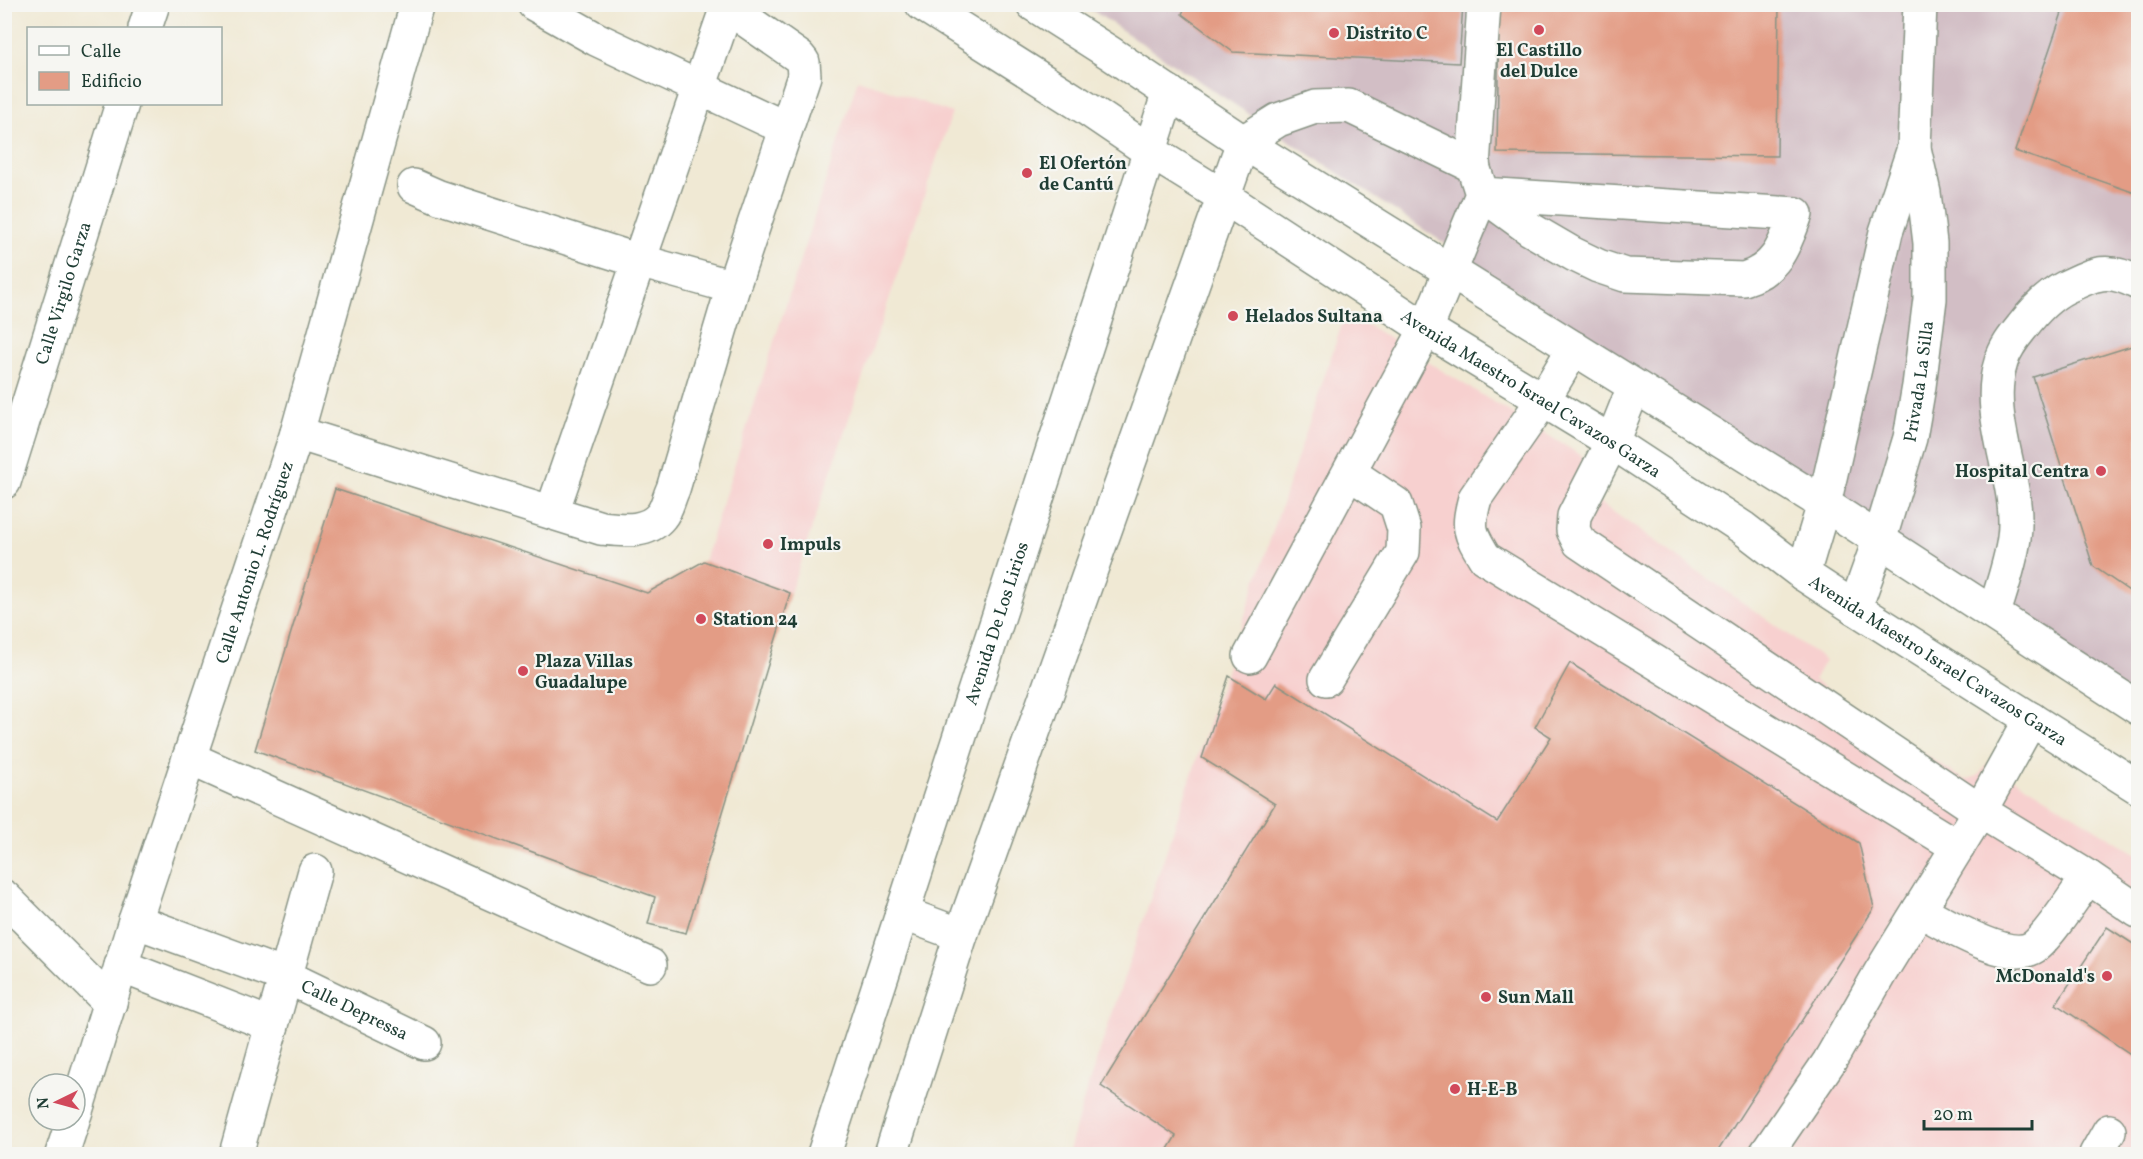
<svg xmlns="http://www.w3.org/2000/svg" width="2143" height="1159" font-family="Vollkorn,serif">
<rect width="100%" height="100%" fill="#f6f6f2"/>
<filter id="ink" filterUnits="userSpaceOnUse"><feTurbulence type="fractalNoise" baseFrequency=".0167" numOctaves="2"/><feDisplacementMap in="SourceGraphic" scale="12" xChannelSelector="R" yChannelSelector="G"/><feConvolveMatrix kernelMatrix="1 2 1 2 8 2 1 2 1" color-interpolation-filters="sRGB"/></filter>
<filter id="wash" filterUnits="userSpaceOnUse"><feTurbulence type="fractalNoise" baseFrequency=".008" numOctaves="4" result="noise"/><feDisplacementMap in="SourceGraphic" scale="24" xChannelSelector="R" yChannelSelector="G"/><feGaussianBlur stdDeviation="1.35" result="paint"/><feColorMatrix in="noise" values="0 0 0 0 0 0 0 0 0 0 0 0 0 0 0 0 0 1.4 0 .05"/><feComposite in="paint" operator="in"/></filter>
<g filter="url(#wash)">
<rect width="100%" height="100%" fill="#f0e9d4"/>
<!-- built -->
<path fill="#f7d0cf" d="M858,79L952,113L790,593L704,561Z
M1346,312L1582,456L1584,463L1576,486L1825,660L1814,680L1914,748L1965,780L1978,776L1989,762L2138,855V1154H1068L1085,1095Z"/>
<!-- industrial -->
<path fill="#d2bec5" d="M1084,5H2138V702Z"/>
<g id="blocks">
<!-- building -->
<path fill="#e39c85" d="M1187,4H1463L1459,63L1233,52L1182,14Z
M1499,4H1779L1777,156L1497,153Z
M2065,4H2138V194L2015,151Z
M2138,344V597L2093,566L2033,377Z
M335,489L647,593L704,561L790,593L686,933L648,924L655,897L255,750Z
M1570,663L1859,843L1874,908L1716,1154H1165L1176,1136L1101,1086L1275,804L1202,758L1229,676L1266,699L1276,683L1497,822L1551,737L1535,727Z
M2107,927L2138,947V1059L2056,1004Z"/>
</g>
</g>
<g filter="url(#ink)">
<use href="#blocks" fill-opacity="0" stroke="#889384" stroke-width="1.5"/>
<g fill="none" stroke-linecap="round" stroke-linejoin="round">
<!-- minor casing -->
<g stroke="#889384" stroke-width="36">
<g id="minor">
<path d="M534,4L596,39L785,128"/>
<path d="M145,28L153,4"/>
<path d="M1473,166L1484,4"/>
<path d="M414,186L439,197L639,261L733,287"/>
<path d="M1574,348L1543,400L1475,498C1467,528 1469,532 1485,558L1958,847"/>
<path d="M1634,387L1612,442L1574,516L1573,530L1579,542L1980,811L2088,877L2138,911"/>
<path d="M297,433L601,528C621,530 647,534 661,516C667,509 669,497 673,489L733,287L804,76L803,62L799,57L723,4"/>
<path id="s1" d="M4,482L122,104"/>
<path d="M552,512L728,4"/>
<path d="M1803,574L1824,504L1886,232L1914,148"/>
<path id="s2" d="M1855,608L1879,541L1910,438L1919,386L1930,299V243L1924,193L1914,148L1920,4"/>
<path d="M1994,613C2001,590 2011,562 2014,538C2022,482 1983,417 2001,362C2005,348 2014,337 2022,327C2034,311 2048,296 2066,287C2095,273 2108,267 2138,283"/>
<path d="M1326,679L1403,552L1404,529L1396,504L1350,473"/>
<path d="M189,758L650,965"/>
<path d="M4,897L110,1003"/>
<path d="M1919,910C1943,922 2008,964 2034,947C2049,936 2076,894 2088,877"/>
<path d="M902,913L961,935"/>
<path id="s3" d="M135,921L285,976L424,1043"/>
<path d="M121,966L272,1025"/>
<path id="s4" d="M75,1114L135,921L297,433L417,4"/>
<path d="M62,1154L73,1120"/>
<path d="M236,1154L315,871"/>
<path id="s5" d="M824,1154L1169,92"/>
<path d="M891,1154L961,935L1243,142L1278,120L1315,107L1349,106L1473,166L1482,194L1530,229L1573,254L1598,266L1625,275L1744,279C1778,269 1785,243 1796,214L1482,194L1426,329L1250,656"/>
<path d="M1766,1154L1829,1062L1880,973L1980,811L2031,719"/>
<path d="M2096,1154L2109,1131"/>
</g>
</g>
<!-- major casing -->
<g stroke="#889384" stroke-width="36">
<g id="major">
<path id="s6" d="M922,4L1086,108L1148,150L1224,197L1426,329L1612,442L1743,528L1803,574L1855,608L2138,787"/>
<path d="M1033,4L1110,53L1243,142L1824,504L2138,708"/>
</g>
</g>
<!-- minor -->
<use href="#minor" stroke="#fff" stroke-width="33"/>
<!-- major -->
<use href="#major" stroke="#fff" stroke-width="33"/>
</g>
</g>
<!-- markers -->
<g fill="#d1495b" stroke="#f6f6f2" stroke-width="2">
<circle cx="1539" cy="30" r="6"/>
<circle cx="1334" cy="33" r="6"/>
<circle cx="1027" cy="173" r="6"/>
<circle cx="1233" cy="316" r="6"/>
<circle cx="2101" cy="471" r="6"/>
<circle cx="768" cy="544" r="6"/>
<circle cx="701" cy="619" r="6"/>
<circle cx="523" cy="671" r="6"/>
<circle cx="2107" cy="976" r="6"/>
<circle cx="1486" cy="997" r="6"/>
<circle cx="1455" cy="1089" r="6"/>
</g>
<g text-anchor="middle" stroke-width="4.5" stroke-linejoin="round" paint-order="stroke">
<!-- poi labels -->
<g font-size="18" font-weight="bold" fill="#1f3d34" stroke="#f6f6f2" text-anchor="start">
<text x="1346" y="39">Distrito C</text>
<text x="1539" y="56" text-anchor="middle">El Castillo<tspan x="1539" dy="21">del Dulce</tspan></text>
<text x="1039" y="169">El Ofertón<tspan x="1039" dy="21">de Cantú</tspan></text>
<text x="1245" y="322">Helados Sultana</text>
<text x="2089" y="477" text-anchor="end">Hospital Centra</text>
<text x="780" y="550">Impuls</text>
<text x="713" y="625">Station 24</text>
<text x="535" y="667">Plaza Villas<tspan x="535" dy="21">Guadalupe</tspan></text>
<text x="2095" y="982" text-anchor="end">McDonald's</text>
<text x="1498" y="1003">Sun Mall</text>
<text x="1467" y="1095">H-E-B</text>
</g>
<!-- street labels -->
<g font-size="18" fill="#1f3d34" stroke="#f6f6f2">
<text dy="6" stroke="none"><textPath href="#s1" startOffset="198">Calle Virgilo Garza</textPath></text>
<text dy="6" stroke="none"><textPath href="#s2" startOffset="236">Privada La Silla</textPath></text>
<text dy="6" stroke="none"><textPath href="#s6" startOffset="723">Avenida Maestro Israel Cavazos Garza</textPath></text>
<text dy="6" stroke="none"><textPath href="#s4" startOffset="580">Calle Antonio L. Rodríguez</textPath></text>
<text dy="6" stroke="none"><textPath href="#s5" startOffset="558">Avenida De Los Lirios</textPath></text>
<text dy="6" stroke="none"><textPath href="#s6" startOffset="1210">Avenida Maestro Israel Cavazos Garza</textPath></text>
<text dy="6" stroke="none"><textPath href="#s3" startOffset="237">Calle Depressa</textPath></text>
</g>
</g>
<!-- margin -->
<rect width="2143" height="1159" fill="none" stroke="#f6f6f2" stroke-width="24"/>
<!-- legend -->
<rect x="27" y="27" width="195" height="78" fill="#f6f6f2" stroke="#a0aca6" stroke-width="1.5"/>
<rect x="39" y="46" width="30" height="9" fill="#ffffff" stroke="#a0aca6" stroke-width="1.5"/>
<text x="81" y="57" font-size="18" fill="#1f3d34">Calle</text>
<rect x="39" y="72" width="30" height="18" fill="#e39c85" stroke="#a0aca6" stroke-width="1.5"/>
<text x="81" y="87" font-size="18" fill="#1f3d34">Edificio</text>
<!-- north arrow -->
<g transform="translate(57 1102) rotate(265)"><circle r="28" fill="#f6f6f2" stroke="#a0aca6" stroke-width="1.5"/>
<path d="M0-4.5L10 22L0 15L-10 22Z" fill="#d1495b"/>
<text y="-9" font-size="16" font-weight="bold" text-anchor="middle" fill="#1f3d34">N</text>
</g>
<!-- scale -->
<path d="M1924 1120v9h108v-9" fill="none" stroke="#1f3d34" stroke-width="3"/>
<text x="1933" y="1120" font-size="18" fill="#1f3d34" stroke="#f6f6f2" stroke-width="4.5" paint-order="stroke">20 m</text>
</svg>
